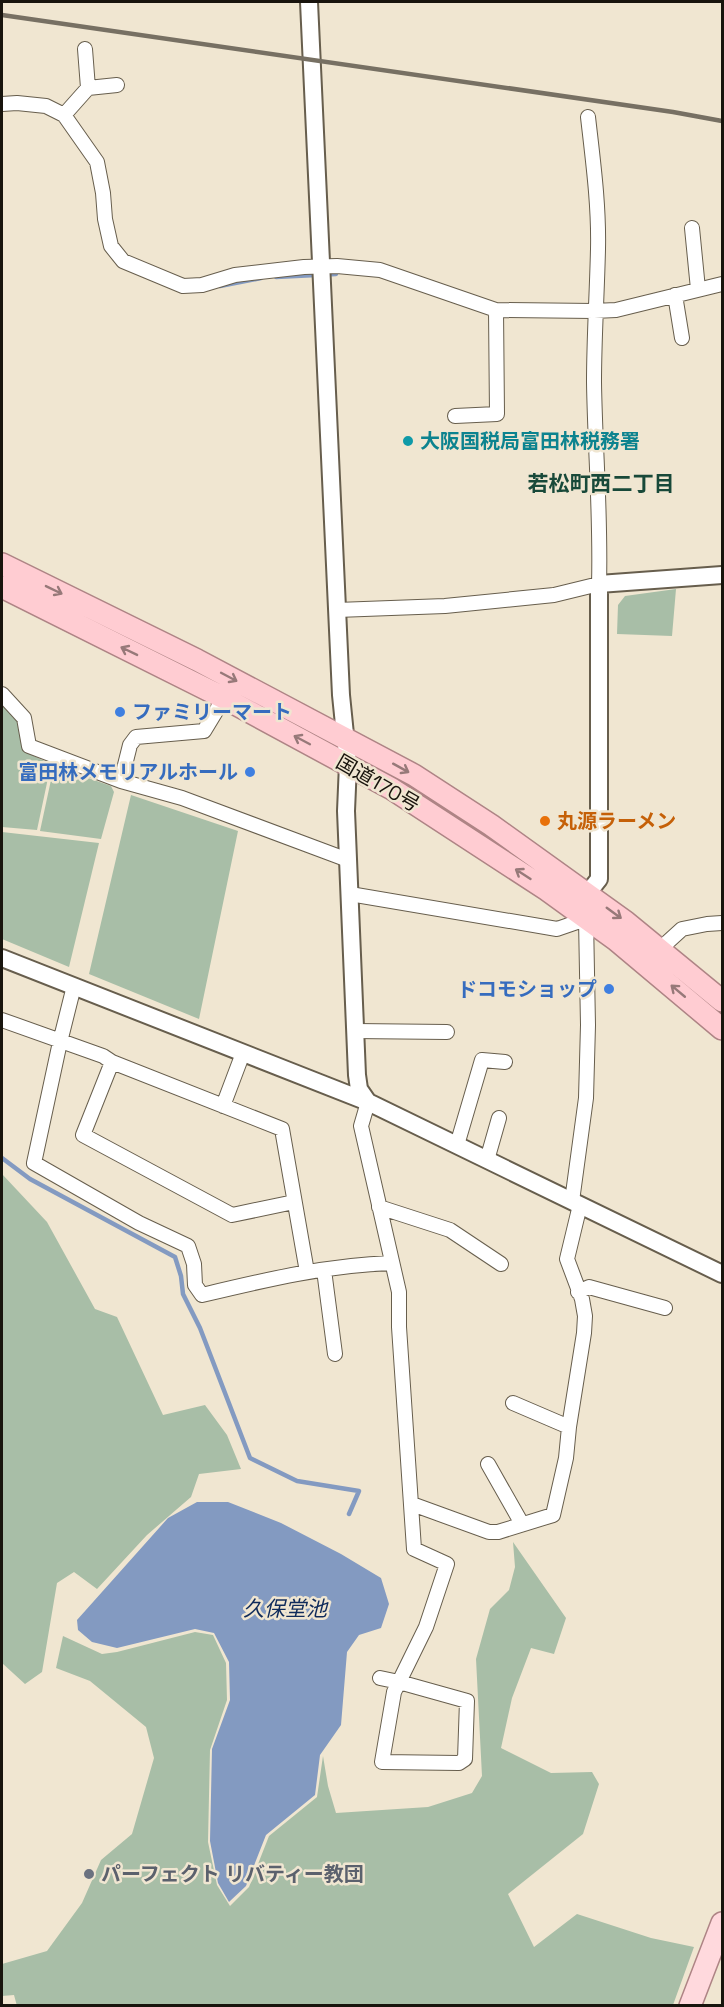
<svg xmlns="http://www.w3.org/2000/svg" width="724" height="2007" font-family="'Space Grotesk','Noto Sans JP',sans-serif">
<rect width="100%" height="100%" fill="#f0e6d1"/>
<!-- green -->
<path fill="#a8bea7" d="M676,589L672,636L617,634L618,605L625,596Z
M2,698L22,726L23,751L51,764L37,830L2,827Z
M54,766L111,786L114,792L101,839L40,831Z
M131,795L238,831L199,1019L89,974Z
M2,832L99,843L69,967L2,939Z
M2,1174L47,1222L95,1309L117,1317L163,1415L205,1405L227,1435L241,1469L199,1474L191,1497L147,1535L97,1589L74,1572L57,1583L42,1672L25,1684L2,1663Z
M513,1542L566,1618L554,1654L531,1648L512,1698L501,1748L551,1773L592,1772L599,1784L583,1834L508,1894L534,1947L577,1914L651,1938L694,1947L673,2005L17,2006L14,1995L2,1996V1964L47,1951L82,1903L101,1860L132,1834L154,1758L146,1727L90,1681L56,1668L63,1636L102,1654L117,1652L195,1632L213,1635L226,1663L227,1700L210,1750L208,1842L217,1885L230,1906L249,1887L269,1836L317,1797L323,1756L328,1786L336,1813L428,1807L472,1793L482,1776L476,1659L490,1609L509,1590L515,1567Z"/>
<!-- water -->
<path fill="#839ac1" d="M197,1502H228L281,1523L341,1554L381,1578L389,1604L381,1628L359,1635L347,1652L341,1725L320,1755L315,1795L266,1835L246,1886L229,1902L218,1883L210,1841L212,1749L230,1700L229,1662L214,1633L195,1629L117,1648L92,1642L78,1630L77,1620L168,1518Z"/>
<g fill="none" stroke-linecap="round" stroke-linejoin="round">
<!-- stream -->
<path stroke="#839ac1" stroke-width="4.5" d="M276,277L336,274
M220,286L261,278
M2,1158L30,1179L175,1257L181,1276L183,1294L200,1328L250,1458L297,1481L359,1491L349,1514"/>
<!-- minor casing -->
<g stroke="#675e4d" stroke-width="16">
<path id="minor" d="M88,88L117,85
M2,104L17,103L46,106L64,115L97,162L103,193L105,219L111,246L123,261L183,286L202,285L235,275L304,267L337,266L380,270L496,310L594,311L616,310L722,284
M64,115L88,88L85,49
M692,228L698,289
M675,295L682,338
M455,416L497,414L496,310
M337,610L445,606L554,595L599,584C601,516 595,449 594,382C594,338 597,294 598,249C599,205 593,161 588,117
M2,694L24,718L29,746L121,781L182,798L348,860
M121,781L130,745L136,737L204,731L224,698
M350,894L557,929L586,919L588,1025L586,1098L572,1201
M660,949L682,929L707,924L722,923
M74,986L60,1042L34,1163L139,1223L188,1246L194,1264L195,1285L202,1295C265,1280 327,1265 392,1263
M2,1020L103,1056L112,1062L282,1129L307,1272
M355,1031L447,1032
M112,1062L83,1135L232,1215L294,1202
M368,1102L361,1126L399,1292V1327L414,1549L447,1564L426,1627L399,1682L380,1678
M223,1106L243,1053
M457,1145L482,1060L505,1062
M487,1160L499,1118
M379,1207L450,1230L501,1264
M324,1270L335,1354
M578,1292L589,1287L665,1308
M513,1403L569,1427
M488,1464L522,1524
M412,1504L489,1532H498L553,1515L566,1458L569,1427L584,1333L585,1316L582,1299L567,1259L580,1205
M399,1682L467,1701L465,1759L459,1763L382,1762L394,1692Z"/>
</g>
<!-- tertiary casing -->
<g stroke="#675e4d" stroke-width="20">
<path id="tertiary" d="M309,2L341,695L348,764L346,811L357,1075L359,1089L368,1102
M587,894L599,879V584L722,575
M2,958L368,1102L722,1274"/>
</g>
<!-- primary casing -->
<g stroke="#ae8485" stroke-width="24">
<path id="primary" d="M690,2006L722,1923"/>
</g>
<!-- trunk casing -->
<g stroke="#ae8485" stroke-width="24">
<path id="trunk" d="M2,564L197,660L414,775L491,825L626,922L722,1001
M2,587L224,698L392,789L547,890L616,940L722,1029"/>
</g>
<!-- minor -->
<use href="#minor" stroke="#fff" stroke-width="14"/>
<!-- tertiary -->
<use href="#tertiary" stroke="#fff" stroke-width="16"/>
<!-- primary -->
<use href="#primary" stroke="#ffd9dd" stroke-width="21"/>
<!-- trunk -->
<use href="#trunk" stroke="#ffccd2" stroke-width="21"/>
<!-- rail -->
<path stroke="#777063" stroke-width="4.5" d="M2,15L673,112L722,121"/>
</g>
<!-- one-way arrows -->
<defs><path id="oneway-shaft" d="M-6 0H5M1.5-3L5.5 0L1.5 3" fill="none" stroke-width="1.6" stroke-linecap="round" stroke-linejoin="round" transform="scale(1.5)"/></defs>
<g stroke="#977979">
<use href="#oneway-shaft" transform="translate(54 590) rotate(26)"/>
<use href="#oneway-shaft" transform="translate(129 651) rotate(-154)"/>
<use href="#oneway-shaft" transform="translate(229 677) rotate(28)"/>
<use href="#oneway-shaft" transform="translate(302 740) rotate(-152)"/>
<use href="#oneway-shaft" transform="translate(401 768) rotate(29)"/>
<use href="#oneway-shaft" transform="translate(523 874) rotate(-147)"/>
<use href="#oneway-shaft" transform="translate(614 913) rotate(36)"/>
<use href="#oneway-shaft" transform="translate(678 991) rotate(-140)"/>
</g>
<!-- markers -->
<circle fill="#0f9aa8" stroke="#f0e6d1" stroke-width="2" cx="408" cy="441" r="6"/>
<g fill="#3f7fe0" stroke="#f0e6d1" stroke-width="2">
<circle cx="120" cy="712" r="6"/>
<circle cx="250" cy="772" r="6"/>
<circle cx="609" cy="989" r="6"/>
</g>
<circle fill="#e8710a" stroke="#f0e6d1" stroke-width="2" cx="545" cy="821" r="6"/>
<circle fill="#6b7280" stroke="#f0e6d1" stroke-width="2" cx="89" cy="1874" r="6"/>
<g text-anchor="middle" stroke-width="5" stroke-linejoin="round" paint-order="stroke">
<!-- culture labels -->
<g font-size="20" font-weight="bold" fill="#0d838f" stroke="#f0e6d1" text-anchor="start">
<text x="420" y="448">大阪国税局富田林税務署</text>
</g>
<!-- shop labels -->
<g font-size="20" font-weight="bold" fill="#366cbe" stroke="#f0e6d1" text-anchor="end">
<text x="132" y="719" text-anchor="start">ファミリーマート</text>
<text x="238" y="779">富田林メモリアルホール</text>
<text x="597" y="996">ドコモショップ</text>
</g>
<!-- street labels -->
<g font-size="20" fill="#18140d" stroke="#f0e6d1">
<text transform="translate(378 783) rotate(30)" y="7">国道170号</text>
</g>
<!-- food labels -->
<g font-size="20" font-weight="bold" fill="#c56008" stroke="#f0e6d1" text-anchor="start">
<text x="557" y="828">丸源ラーメン</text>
</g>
<!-- worship labels -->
<g font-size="20" font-weight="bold" fill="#5b616d" stroke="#f0e6d1" text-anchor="start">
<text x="101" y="1881">パーフェクト リバティー教団</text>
</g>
<!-- neighbourhood labels -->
<g font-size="21" font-weight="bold" fill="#184939" stroke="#f0e6d1">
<text x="601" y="491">若松町西二丁目</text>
</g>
<!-- water labels -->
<g font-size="21" font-style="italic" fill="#0f2b5b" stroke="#f0e6d1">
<text x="285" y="1616">久保堂池</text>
</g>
</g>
<!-- border -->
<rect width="724" height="2007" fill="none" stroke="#18140d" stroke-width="6"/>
</svg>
